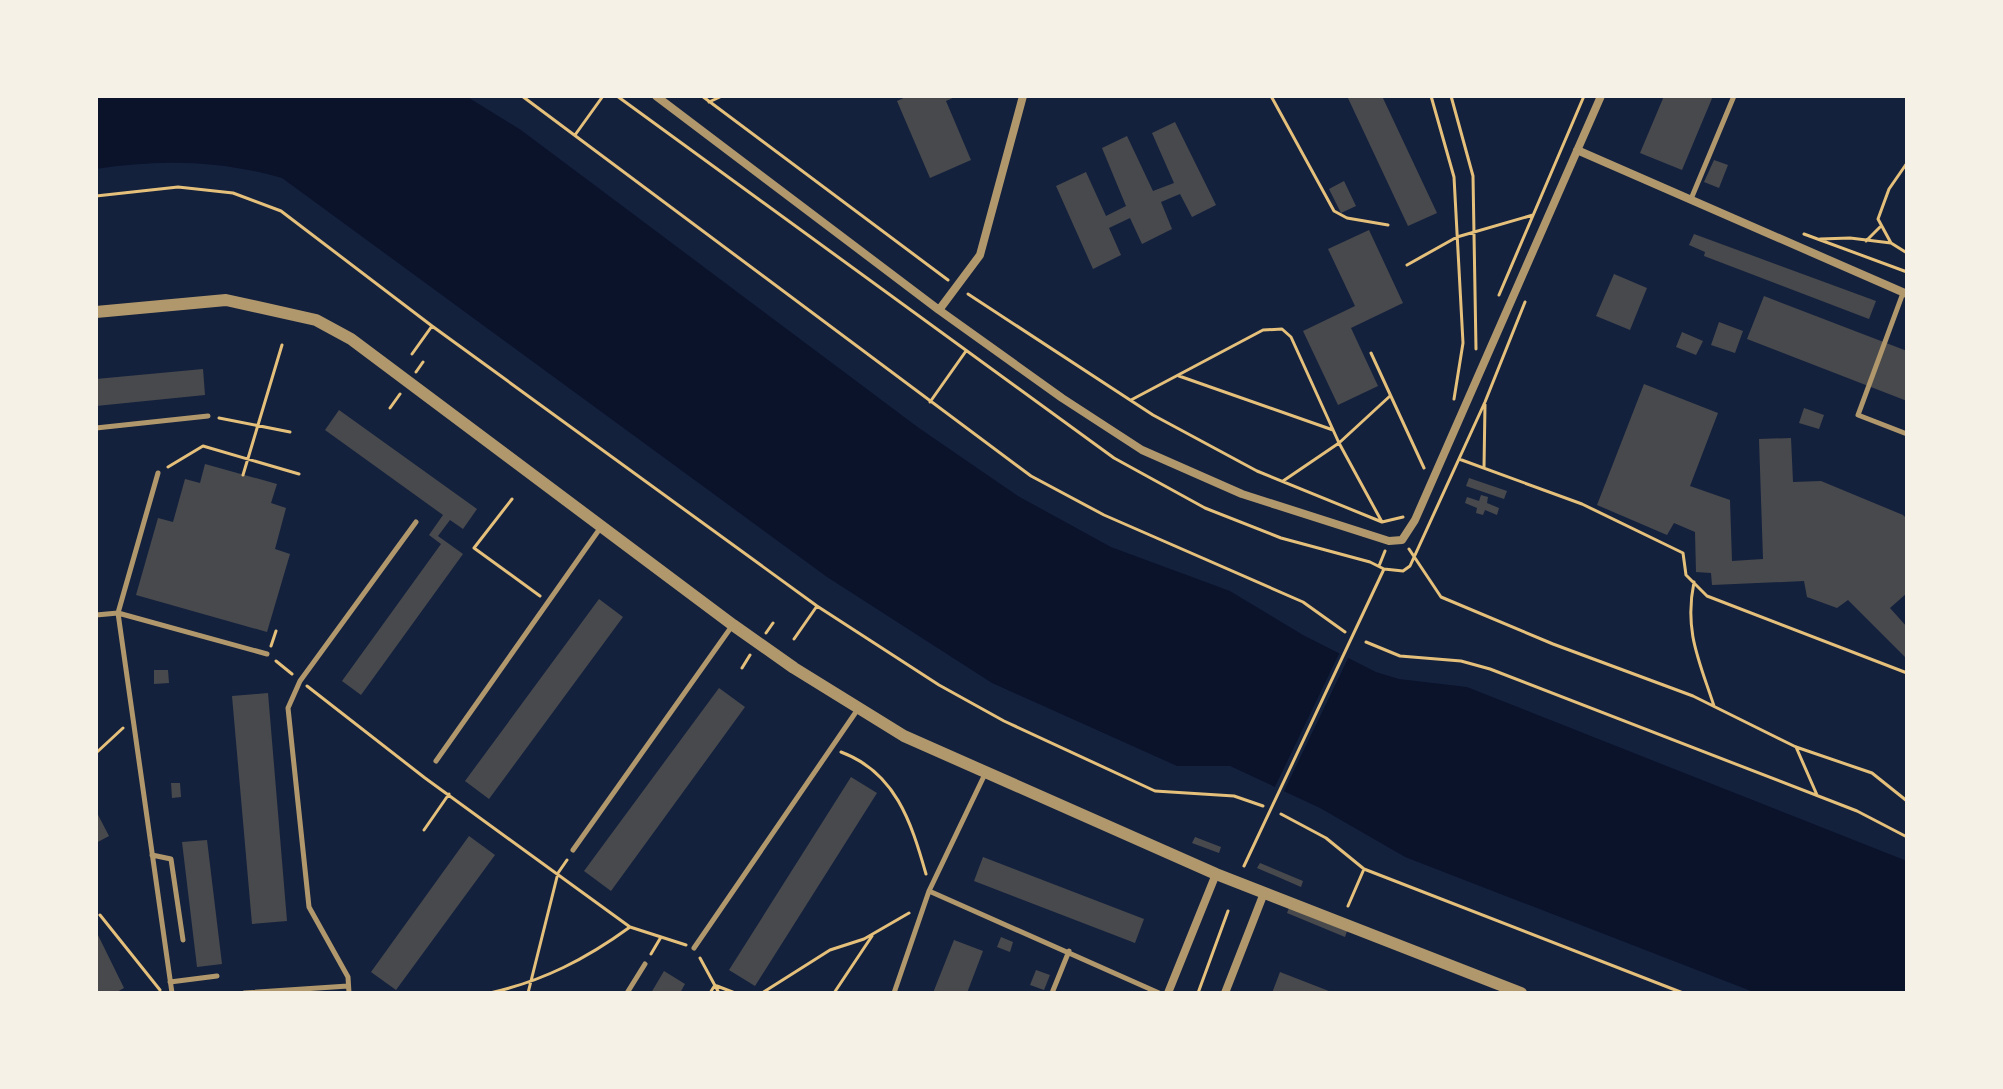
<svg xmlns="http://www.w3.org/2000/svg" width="2003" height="1089" font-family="Rubik,sans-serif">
<rect width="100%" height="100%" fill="#14213d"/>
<!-- water -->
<path fill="#0b132b" d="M96,96H466L521,130L919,428L1018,496L1111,547L1230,591L1303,635L1376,672L1399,679L1467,687L1907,861V993H1756L1405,857L1320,808L1230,766H1177L992,683L827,577L282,178C219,160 160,159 96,169Z"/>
<!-- pier -->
<path fill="#14213d" d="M1341,650L1350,654L1282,795L1273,791Z"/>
<!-- building -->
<path fill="#48494c" d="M908,96H957L946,101L971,160L930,178L897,101Z
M1347,96H1382L1437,213L1408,226Z
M1664,96H1713L1682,170L1640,153Z
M1175,122L1216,205L1192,217L1180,194L1161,202L1172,229L1142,244L1130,218L1109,228L1121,255L1093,269L1056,186L1086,172L1106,216L1126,206L1102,148L1127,136L1153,191L1174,183L1152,133Z
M1714,160L1728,165L1719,188L1704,182Z
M1344,181L1356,206L1341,213L1329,189Z
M1369,230L1403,303L1351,328L1378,386L1338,405L1303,331L1355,306L1328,249Z
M1694,234L1876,301L1869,319L1704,256L1705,252L1689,245Z
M1614,274L1647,288L1630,330L1596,316Z
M1764,296L1907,351V401L1747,339Z
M1719,322L1743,331L1735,353L1711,345Z
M1682,332L1703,341L1696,355L1676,347Z
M203,369L205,395L96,406V379Z
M1644,384L1718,413L1690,486L1730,500L1732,561L1763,559L1759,439L1791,438L1793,482L1821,481L1903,515L1907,519V593L1890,608L1907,627V659L1848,600L1837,608L1807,597L1804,581L1712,585L1711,573L1696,572L1695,532L1674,523L1667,535L1597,505Z
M1804,408L1824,415L1819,429L1799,423Z
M339,410L477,509L463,529L450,520L438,536L463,554L361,695L342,681L441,544L429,535L443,515L325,430Z
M205,464L277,484L271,503L286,508L275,549L290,554L267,632L136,595L158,518L173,522L185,479L200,483Z
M1469,478L1507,491L1504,499L1466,486Z
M1481,495L1488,497L1487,503L1499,508L1497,515L1485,510L1483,515L1476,513L1477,508L1465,503L1467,497L1479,501Z
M599,599L623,617L489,799L465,781Z
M154,670H168L169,683L154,684Z
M719,688L745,707L611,891L584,871Z
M268,693L287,921L252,924L232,696Z
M851,777L877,793L755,986L729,970Z
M171,783H180L181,797L172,798Z
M96,811L109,836L96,843Z
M469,836L495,855L396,990L371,972Z
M1195,837L1221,847L1219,853L1192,843Z
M207,840L222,964L197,967L182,842Z
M983,857L1144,919L1135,943L974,881Z
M1260,863L1303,881L1301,887L1257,868Z
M1289,908L1347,931L1345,937L1287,913Z
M96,931L124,988L115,993H96Z
M1001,937L1013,942L1010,952L997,947Z
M954,940L983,951L967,993H933Z
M1036,970L1050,975L1044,990L1030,985Z
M664,971L685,984L680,993H651Z
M1280,972L1334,993H1272Z"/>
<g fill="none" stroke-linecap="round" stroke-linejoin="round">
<!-- path -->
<path stroke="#e5c07b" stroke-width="3" d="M522,96L1031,476L1104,515L1303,602L1345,632
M617,96L1114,458L1205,508L1281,538L1370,562L1384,569L1403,571L1410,566L1485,402L1525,302
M702,96L948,280
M1271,96L1334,211L1347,218L1388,225
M1431,96L1454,177L1463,343L1454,399
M1451,96L1473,176L1476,349
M709,102L722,96
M575,135L603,96
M1907,163L1889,189L1878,219L1891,243L1907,253
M96,196L178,187L233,193L281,211L432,326L817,606L939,685L1004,721L1155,791L1234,796L1263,806
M1804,234L1907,272
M1820,239L1850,238L1891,243
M1866,241L1880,227
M1407,265L1457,237L1533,215
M968,294L1153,415L1257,471L1382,522L1403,517
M1499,295L1584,96
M1371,353L1424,468
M412,354L432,326
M416,372L423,362
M1179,376L1333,430
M1131,400L1263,330L1282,329L1291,337L1339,443L1382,522
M930,402L966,351
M390,408L400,394
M219,418L290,432
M1459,459L1582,504L1683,553L1686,575L1707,596L1907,673
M168,467L203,446L299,474
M1484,468L1485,404
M243,475L282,345
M1283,481L1339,443L1390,396
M512,499L474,548L540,596
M1409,549L1441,597L1553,644L1693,696L1796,747L1872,773L1907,801
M1379,566L1385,551
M1694,582C1684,631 1699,660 1714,706
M766,633L773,623
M794,639L817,606
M1366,642L1400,656L1461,661L1490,669L1857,811L1907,837
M271,646L276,631
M276,661L292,674
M742,668L750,655
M307,686L425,778L630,927
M1796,747L1817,795
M841,752C895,772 911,821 926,874
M96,753L123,728
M1281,814L1326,838L1364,869L1683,993
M424,830L449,794
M1244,866L1384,569
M1348,906L1364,869
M100,915L160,990
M651,954L661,937
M700,958L719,993
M717,986L735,993
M490,993C543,981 586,959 630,927L686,945
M528,993L558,873L567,860
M710,993L715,985
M762,993L830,950L864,939L909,913
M834,993L872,936
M1198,993L1228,911"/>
<!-- service -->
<path stroke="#b1986c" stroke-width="5" d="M1691,199L1734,96
M1903,293L1858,415L1907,434
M96,428L208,416
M158,473L118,613L172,993
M96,615L118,613L267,654
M436,761L601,527
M573,850L732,626
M152,855L171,859L183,940
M929,891L1159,993
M694,948L858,709
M170,982L217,976
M244,993L348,986
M349,993L348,977L309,907L288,708L300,681L416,522
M627,993L645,964
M894,993L929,891L985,774
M1052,993L1069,951"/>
<!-- minor -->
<path stroke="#b1986c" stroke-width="8" d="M656,96L939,310L1062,398L1142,450L1242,494L1389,541L1402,540L1415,520L1601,96
M1577,150L1907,294
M939,310L980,255L1023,96
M1168,993L1216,874
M1225,993L1264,893"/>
<!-- tertiary -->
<path stroke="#b1986c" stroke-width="12" d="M96,312L226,300L316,320L351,339L733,625L794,668L904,736L1216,874L1521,993"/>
</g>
<!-- border -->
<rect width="2003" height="1089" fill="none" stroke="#f6f1e7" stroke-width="196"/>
</svg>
